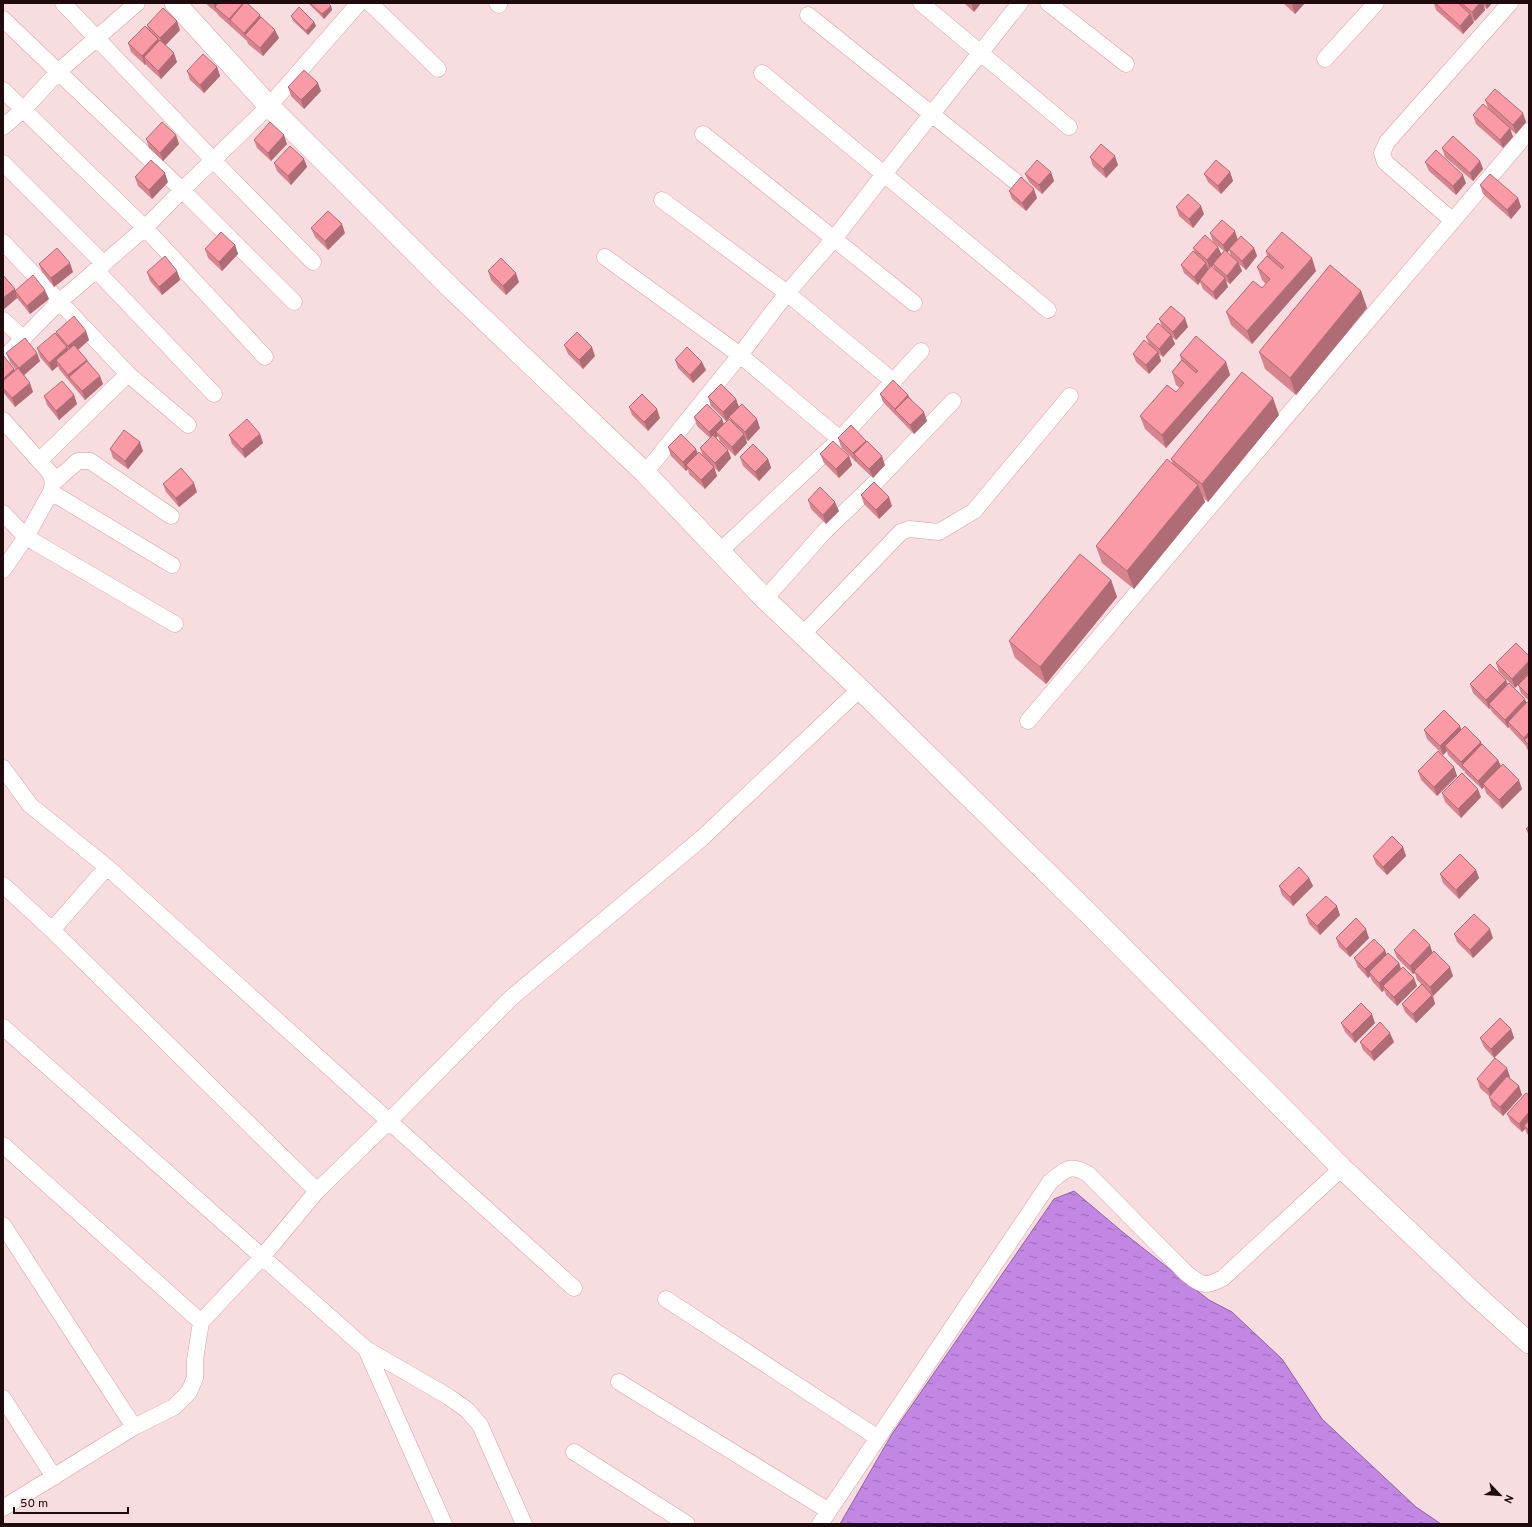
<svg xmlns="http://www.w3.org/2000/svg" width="1532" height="1527" font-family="Overpass,sans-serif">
<defs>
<pattern id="water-ripples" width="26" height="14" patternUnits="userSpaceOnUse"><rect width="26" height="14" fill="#c187e3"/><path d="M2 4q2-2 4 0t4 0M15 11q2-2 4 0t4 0" fill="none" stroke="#9c6db6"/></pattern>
</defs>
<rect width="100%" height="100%" fill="#f7dddf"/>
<!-- water -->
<path fill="url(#water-ripples)" stroke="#9062a3" d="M1074,1191L1125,1234L1209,1300L1232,1312L1282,1359L1322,1419L1416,1507L1441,1524H840L892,1434L1054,1199Z"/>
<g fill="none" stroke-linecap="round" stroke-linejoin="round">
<!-- minor casing -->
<g stroke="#da9fa5" stroke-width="17">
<path id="minor" d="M63,3L213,160L313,262
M370,3L438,69
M497,3L499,5
M921,3L1069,127
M1048,3L1126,64
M808,15L1015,181
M3,19L182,190L294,302
M1325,59L1376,3
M762,73L1048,310
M3,90L145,228L265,357
M3,127L24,109L59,71L137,3
M703,134L914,303
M3,163L104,264
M662,200L787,293L894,382
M1453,221L1385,162L1382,153L1387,142L1510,3
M3,242L128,374L188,425
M605,257L740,355L840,439
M96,270L214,394
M3,320L24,339
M3,359L59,302L145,228L182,190L269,106L359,3
M3,420L51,474L53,483L51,492L26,537L3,570
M39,461L128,374
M645,473L740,355L787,293L834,239L884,174L1020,3
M53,483L78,461H90L171,516
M51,492L172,565
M3,513L26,537L175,624
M720,551L840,439L921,351
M765,599L824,532L875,483L953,401
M803,634L901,532L909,529L939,532L974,511L1070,396
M1028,721L1529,131
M3,768L30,805L107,867L574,1288
M3,885L52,930L317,1191
M52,930L107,867
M3,1027L366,1349L449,1397L467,1410L480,1425L524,1524
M3,1145L201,1322
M3,1225L134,1427
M666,1299L878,1438
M366,1349L444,1524
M619,1382L829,1511
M3,1398L54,1477
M574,1452L687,1524
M3,1508L134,1427L174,1407L189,1392L195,1378V1360L201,1322L263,1256L317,1191L389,1121L512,997L701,839L860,689
M820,1524L1050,1182C1065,1170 1070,1163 1088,1174L1186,1273C1201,1285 1205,1288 1223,1278L1342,1168"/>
</g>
<!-- tertiary casing -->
<g stroke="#da9fa5" stroke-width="22">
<path id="tertiary" d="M175,3L269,106L453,290L645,473L765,599L860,689L1090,915L1342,1168L1480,1299L1529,1343"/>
</g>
<!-- minor -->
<use href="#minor" stroke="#fff" stroke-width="16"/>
<!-- tertiary -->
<use href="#tertiary" stroke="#fff" stroke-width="21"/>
</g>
<!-- wall -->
<path fill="#d7848f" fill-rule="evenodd" d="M205,3H247L261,18L279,38L263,56L248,44L247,41L218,15L217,13Z
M308,3H328L331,6L332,10L324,19Z
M964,3H981L974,12Z
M1283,3H1305L1295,14Z
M1434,3H1492L1487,9L1484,6L1485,10L1475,21L1472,19L1474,22L1463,34L1436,10Z
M291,16L314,22L316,26L308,35L293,21Z
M147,25L180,30L165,45L177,62L161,79L147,66L146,64L145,65L131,52L128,43L148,29Z
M217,67L220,76L204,93L190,80L187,71Z
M288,87L321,91L304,109L291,96Z
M1485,100L1526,122L1516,134L1510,129L1513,137L1503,148L1476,124L1473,115L1488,108Z
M176,135L179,144L163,161L149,148L146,139Z
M254,140L287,144L271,161L257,148Z
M1442,148L1480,161L1483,169L1473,181L1445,157Z
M1090,157L1118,165L1106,178L1093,166Z
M304,159L307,167L291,185L277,171L274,163Z
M1425,162L1466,183L1456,195L1429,171Z
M1051,172L1054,181L1042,194L1029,182L1025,174Z
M1230,172L1233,181L1221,194L1208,182L1204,174Z
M135,177L168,182L152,199L138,186Z
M1480,185L1518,198L1521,207L1511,219L1483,194Z
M1009,191L1037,198L1026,211L1012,199Z
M1176,207L1204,214L1193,228L1179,216Z
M311,228L345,233L328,250L315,237Z
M1210,233L1238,239L1254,248L1257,256L1246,270L1239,264L1242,271L1230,284L1226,281L1228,287L1216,300L1203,289L1200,282L1198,285L1184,273L1181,265L1195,253L1193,248L1218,247L1221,254L1224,251L1213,242ZM1229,250L1231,256L1227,253ZM1213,265L1215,270L1212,267Z
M235,245L238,254L222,271L208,258L205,249Z
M1266,251L1316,271L1252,344L1231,325L1226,312L1262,288L1266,284L1262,280L1257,267L1267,256Z
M39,264L73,272L54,287L42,272Z
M177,271L180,280L162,295L150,281L147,272Z
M488,271L519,282L506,295L491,280Z
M3,275L15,290L49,299L30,314L18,299L17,298L3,310Z
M1361,291L1367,308L1296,395L1265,369L1259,352Z
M1159,319L1188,327L1176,340L1172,337L1175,344L1163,357L1159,354L1161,361L1149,374L1136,362L1133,354L1149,344L1146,337L1162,327Z
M86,331L89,340L78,350L87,360L103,384L85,400L59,369L58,366L52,371L40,357L37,348L57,335L56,332Z
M564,345L595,356L583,369L568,354Z
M6,353L40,361L24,375L33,392L15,407L3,392V355L15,370H16L10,362Z
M1180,355L1226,362L1230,375L1166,448L1145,429L1140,416L1176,392L1180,388L1176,385L1172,372L1181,360Z
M675,360L706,370L693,383L678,368Z
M880,394L908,395L927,421L914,434L883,402Z
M74,395L77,404L59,420L47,405L44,396Z
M708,397L736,399L739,407L760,428L748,441L746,439L747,443L735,456L720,441L718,436L716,437L731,458L719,472L714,467L717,476L705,489L689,474L688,469L686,471L671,456L668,447L696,449L698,454L703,456L700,448L710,438L697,426L694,417L722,419L724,424L731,421L730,418L726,421L711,406Z
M629,407L660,418L648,431L632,415Z
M1279,415L1208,502L1203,497L1205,502L1134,589L1102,563L1096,546L1173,464L1171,459Z
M260,434L263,443L245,458L232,444L229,435Z
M838,438L866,441L885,465L873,478L857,463V462H856L841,447Z
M110,449L143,451L128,469L113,458Z
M820,454L849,456L852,465L839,478L824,463Z
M740,457L768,459L771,468L759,481L743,466Z
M163,484L197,492L179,507L166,492Z
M861,495L892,506L879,519L864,504Z
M808,500L839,511L826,524L811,509Z
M1111,580L1117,597L1046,684L1015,658L1009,641Z
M1496,663L1529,673L1515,688L1499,672Z
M1529,674V701L1521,693L1518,685Z
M1506,680L1508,684L1525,699L1526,703H1529V751L1527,749L1526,746L1511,730L1509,727L1508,728L1492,712L1490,708L1489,709L1473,693L1470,684Z
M1460,726L1461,730L1482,745L1498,760L1501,766L1522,789L1502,809L1486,793L1484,787L1482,789L1465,773L1464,770V771L1448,755L1447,751L1443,755L1427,739L1424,730Z
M1454,767L1457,776L1437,796L1421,780L1418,771Z
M1442,793L1481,797L1461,818L1445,802Z
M1529,826V836L1526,829Z
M1403,847L1406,856L1387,875L1376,864L1373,856Z
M1476,870L1479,878L1459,899L1443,883L1440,874Z
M1309,878L1313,886L1293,906L1282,895L1279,886Z
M1306,915H1340L1320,935L1309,924Z
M1454,934L1493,938L1473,958L1457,942Z
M1336,938H1369L1350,957L1339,947Z
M1394,950L1433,952L1453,976L1433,996V995L1435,1004L1416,1023L1405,1012L1402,1004L1421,984L1417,980L1415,973L1413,974L1397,958Z
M1387,954L1399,963L1401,969L1417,986L1397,1006L1386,995L1384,990L1382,992L1372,981L1370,976L1368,978L1358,967L1354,958Z
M1341,1023H1375L1355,1043L1345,1032Z
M1511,1029L1514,1038L1494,1058L1484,1047L1480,1038Z
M1360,1042H1394L1374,1061L1363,1050Z
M1510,1077L1509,1078L1519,1086L1522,1095L1503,1116L1492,1106L1489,1097V1096L1480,1088L1477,1079Z
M1529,1095V1136L1527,1134L1525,1129L1522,1132L1511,1122L1507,1114Z"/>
<!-- shaded-wall -->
<path fill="#af6c74" d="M216,3H226L215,7L217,14L214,5Z
M243,3H246L230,20L232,28L229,19Z
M971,3H981L974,12Z
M1294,3H1305L1295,14L1292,5Z
M1480,3H1483L1485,10L1475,21L1472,12Z
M1485,3H1492L1487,9Z
M331,6L332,10L324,19L322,14Z
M1470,14L1474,22L1463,34L1460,26Z
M260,15L263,23L245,36L244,33Z
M177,21L180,30L164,47L160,38Z
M314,22L316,26L308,35L306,31Z
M275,30L279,38L263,56L260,48Z
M158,39L162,48L144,57L146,64L145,65L142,56Z
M174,53L177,62L161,79L158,71Z
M217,67L220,76L204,93L200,85Z
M318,83L321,91L304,109L301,100Z
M1523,113L1526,122L1516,134L1513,125Z
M1510,128L1513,137L1503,148L1500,140Z
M176,135L179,144L163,161L160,153Z
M284,135L287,144L271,161L268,153Z
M1115,156L1118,165L1106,178L1103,169Z
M304,159L307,167L291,185L288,176Z
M1480,161L1483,169L1473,181L1470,173Z
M1051,172L1054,181L1042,194L1039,185Z
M1230,172L1233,181L1221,194L1218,186Z
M165,173L168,182L152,199L149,190Z
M1463,175L1466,183L1456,195L1453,186Z
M1034,189L1037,198L1026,211L1022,203Z
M1518,198L1521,207L1511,219L1507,210Z
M1201,206L1204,214L1193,228L1189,219Z
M342,224L345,233L328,250L325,241Z
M1235,231L1238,240L1229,249V250L1227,254L1223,245Z
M235,245L238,254L222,271L219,262Z
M1218,247L1222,255L1210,269L1207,260Z
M1254,248L1257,256L1246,270L1242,261Z
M1312,258L1316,271L1252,344L1247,331Z
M1238,262L1242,271L1230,284L1227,276Z
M70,263L73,272L54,287L51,278Z
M1206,263L1209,272L1200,280V282L1198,285L1194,277Z
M177,271L180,280L162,295L159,287Z
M516,273L519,282L506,295L503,286Z
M1225,278L1228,287L1216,300L1213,292Z
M15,289L17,298L3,310V298Z
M45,290L49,299L30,314L27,306Z
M1361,291L1367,308L1296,395L1290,378Z
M1185,318L1188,327L1176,340L1173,332Z
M86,331L89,340L72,355L68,346Z
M1171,335L1175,344L1163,357L1159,349Z
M67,347L70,356L56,360L58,366L52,371L49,363Z
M592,347L595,356L583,369L579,360Z
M1158,352L1161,361L1149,374L1146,365Z
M37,353L40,361L22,377L19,368Z
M87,360L90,368L69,377L71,384L68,375Z
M702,362L706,370L693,383L690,375Z
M1226,362L1230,375L1166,448L1162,435Z
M14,369L18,378L3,388V379Z
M100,376L103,384L85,400L82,391Z
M30,383L33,392L15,407L12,398Z
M74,395L77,404L59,420L56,411Z
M908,395L911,404L896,410L895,409Z
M1273,398L1279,415L1208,502L1202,484Z
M736,399L739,408L726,421L723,412Z
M657,409L660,418L648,431L644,422Z
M924,412L927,421L914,434L910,425Z
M722,419L725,428L716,432L718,436L712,441L709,432Z
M757,419L760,428L748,441L745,432Z
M260,434L263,443L245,458L242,449Z
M744,434L747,443L735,456L732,447Z
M866,441L869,449L854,454L857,462H856L853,453Z
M140,442L143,451L128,469L125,461Z
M696,449L699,458L686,465L688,469L686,471L683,462Z
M728,450L731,458L719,472L715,463Z
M849,456L852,465L839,478L836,469Z
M882,456L885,465L873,478L869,469Z
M768,459L771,468L759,481L755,472Z
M714,467L717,476L705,489L701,480Z
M194,483L197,492L179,507L176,498Z
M1198,485L1205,502L1134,589L1127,571Z
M889,497L892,506L879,519L876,510Z
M835,502L839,511L826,524L823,515Z
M1111,580L1117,597L1046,684L1040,667Z
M1529,661V673L1515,688L1512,679Z
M1506,680L1509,689L1489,704L1490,708L1489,709L1486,700Z
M1525,699L1528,708L1508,722L1509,727L1508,728L1505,720Z
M1460,726L1463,735L1445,746L1447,751L1443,755L1440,746Z
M1529,732V744L1525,741L1524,738Z
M1481,742L1484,750L1462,765L1464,770V771L1461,762Z
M1498,760L1502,769L1483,784L1484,787L1482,789L1478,781Z
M1454,767L1457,776L1437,796L1434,787Z
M1519,780L1522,789L1502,809L1499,800Z
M1478,789L1481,797L1461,818L1458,809Z
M1403,847L1406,856L1387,875L1383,867Z
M1476,870L1479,878L1459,899L1456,890Z
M1309,878L1313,886L1293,906L1290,897Z
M1337,906L1340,915L1320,935L1317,926Z
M1366,929L1369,938L1350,957L1346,949Z
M1490,929L1493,938L1473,958L1470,950Z
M1430,945L1433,954L1414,971L1415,973L1413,974L1410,966Z
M1385,950L1388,958L1369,972L1370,976L1368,978L1365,969Z
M1399,963L1402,972L1383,986L1384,990L1382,992L1379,983Z
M1450,967L1453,976L1433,996L1430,987Z
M1414,978L1417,986L1397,1006L1394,997Z
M1432,995L1435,1004L1416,1023L1413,1014Z
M1372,1014L1375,1023L1355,1043L1352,1034Z
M1511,1029L1514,1038L1494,1058L1491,1049Z
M1390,1033L1394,1042L1374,1061L1371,1052Z
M1507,1068L1510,1077L1491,1098L1488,1089Z
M1519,1086L1522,1095L1503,1116L1500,1107Z
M1529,1112V1124L1524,1126L1525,1129L1522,1132L1519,1124Z"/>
<!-- building -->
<path fill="#fa9aa6" stroke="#af6c74" d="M218,3H243L229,19L215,7Z
M244,3H247L260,15L244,33L230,20Z
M310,3H328L331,6L322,14Z
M1435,3H1458L1470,14L1460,26Z
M1461,3H1480L1472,12Z
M299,7L314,22L306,31L291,16Z
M163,8L177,21L160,38L147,25Z
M261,17L275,30L260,48L245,35Z
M145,26L158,39L142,56L128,43Z
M160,40L174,53L158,71L144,57Z
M203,54L217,67L200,85L187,71Z
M304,70L318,83L301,100L288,87Z
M1495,89L1523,113L1513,125L1485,100Z
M1483,104L1510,128L1500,140L1473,115Z
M162,122L176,135L160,153L146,139Z
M270,122L284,135L268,153L254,140Z
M1453,136L1480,161L1470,173L1442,148Z
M1101,144L1115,156L1103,169L1090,157Z
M290,146L304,159L288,176L274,163Z
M1436,150L1463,175L1453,186L1425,162Z
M151,160L165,173L149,190L135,177Z
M1037,160L1051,172L1039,185L1025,174Z
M1216,160L1230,172L1218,186L1204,174Z
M1490,174L1518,198L1507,210L1480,185Z
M1021,177L1034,189L1022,203L1009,191Z
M1188,194L1201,206L1189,219L1176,207Z
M328,211L342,224L325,241L311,228Z
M1222,220L1235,231L1223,245L1210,233Z
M221,232L235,245L219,262L205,249Z
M1282,232L1312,258L1247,331L1226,312L1253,281L1262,288L1270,279L1257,267L1267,256L1282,269L1284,267L1266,251Z
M1205,235L1218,247L1207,260L1193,248Z
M1241,236L1254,248L1242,261L1229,249Z
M57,248L70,263L51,278L39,264Z
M1225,250L1238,262L1227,276L1213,264Z
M1193,251L1206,263L1194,277L1181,265Z
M165,256L177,271L159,287L147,272Z
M501,258L516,273L503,286L488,271Z
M1330,265L1361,291L1290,378L1259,352Z
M1211,266L1225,278L1213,292L1200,280Z
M3,275L15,289L3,298Z
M33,275L45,290L27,306L15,291Z
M1171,306L1185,318L1173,332L1159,319Z
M74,316L86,331L68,346L56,332Z
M1158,323L1171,335L1159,349L1146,337Z
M577,332L592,347L579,360L564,345Z
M55,333L67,347L49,363L37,348Z
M1196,336L1226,362L1162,435L1140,416L1167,385L1176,392L1184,383L1172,372L1182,360L1196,373L1198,371L1180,355Z
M25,338L37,353L19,368L6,353Z
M1144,340L1158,352L1146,365L1133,354Z
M74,345L87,360L68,375L56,360Z
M687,347L702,362L690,375L675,360Z
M3,355L14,369L3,379Z
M87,361L100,376L82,391L69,377Z
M18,368L30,383L12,398L3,388V381Z
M1242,372L1273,398L1202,484L1171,459Z
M893,380L908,395L895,409L880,394Z
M62,381L74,395L56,411L44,396Z
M721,384L736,399L723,412L708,397Z
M642,394L657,409L644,422L629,407Z
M908,397L924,412L910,425L895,410Z
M707,404L722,419L709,432L694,417Z
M742,404L757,419L745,432L729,417Z
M247,419L260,434L242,449L229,435Z
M729,419L744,434L732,447L716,432Z
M851,425L866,441L853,453L838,438Z
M124,430L140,442L125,461L110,449Z
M681,434L696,449L683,462L668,447Z
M713,435L728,450L715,463L700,448Z
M833,441L849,456L836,469L820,454Z
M867,441L882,456L869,469L854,454Z
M753,444L768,459L755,472L740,457Z
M699,452L714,467L701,480L686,465Z
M1167,459L1198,485L1127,571L1096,546Z
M181,468L194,483L176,498L163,484Z
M874,482L889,497L876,510L861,495Z
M820,487L835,502L823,515L808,500Z
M1080,554L1111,580L1040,667L1009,641Z
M1516,643L1529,656V661L1512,679L1496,663Z
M1490,664L1506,680L1486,700L1470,684Z
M1529,674V696L1518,685Z
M1509,683L1525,699L1505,720L1489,704Z
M1527,702L1529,703V732L1524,738L1508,722Z
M1444,710L1460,726L1440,746L1424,730Z
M1465,726L1481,742L1461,762L1445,746Z
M1529,736V745L1524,740Z
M1482,744L1498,760L1478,781L1462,765Z
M1438,751L1454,767L1434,787L1418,771Z
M1503,764L1519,780L1499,800L1483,784Z
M1462,773L1478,789L1458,809L1442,793Z
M1529,826V831L1526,829Z
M1392,836L1403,847L1383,867L1373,856Z
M1460,854L1476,870L1456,890L1440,874Z
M1299,867L1309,878L1290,897L1279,886Z
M1326,896L1337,906L1317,926L1306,915Z
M1474,914L1490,929L1470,950L1454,934Z
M1356,918L1366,929L1346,949L1336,938Z
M1414,929L1430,945L1410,966L1394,950Z
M1374,939L1385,950L1365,969L1354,958Z
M1434,951L1450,967L1430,987L1414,971Z
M1388,953L1399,963L1379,983L1369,972Z
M1403,967L1414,978L1394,997L1383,986Z
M1422,984L1432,995L1413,1014L1402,1004Z
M1361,1003L1372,1014L1352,1034L1341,1023Z
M1500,1018L1511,1029L1491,1049L1480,1038Z
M1380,1022L1390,1033L1371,1052L1360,1042Z
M1495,1058L1507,1068L1488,1089L1477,1079Z
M1507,1076L1519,1086L1500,1107L1489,1097Z
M1526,1093L1529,1095V1112L1519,1124L1507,1114Z
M1529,1120V1130L1524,1126Z"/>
<!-- border -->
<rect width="1532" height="1527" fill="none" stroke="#1f0b0e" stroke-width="8"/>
<!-- north arrow -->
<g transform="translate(1500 1495) rotate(115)" stroke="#f7dddf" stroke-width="3" paint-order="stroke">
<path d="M0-3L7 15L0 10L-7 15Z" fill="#1f0b0e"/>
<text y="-6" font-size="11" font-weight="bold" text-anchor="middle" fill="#1f0b0e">N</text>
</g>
<!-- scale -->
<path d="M14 1507v6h114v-6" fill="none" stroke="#1f0b0e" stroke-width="2"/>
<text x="20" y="1507" font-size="12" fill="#1f0b0e" stroke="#f7dddf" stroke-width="3" paint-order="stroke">50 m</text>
</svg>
